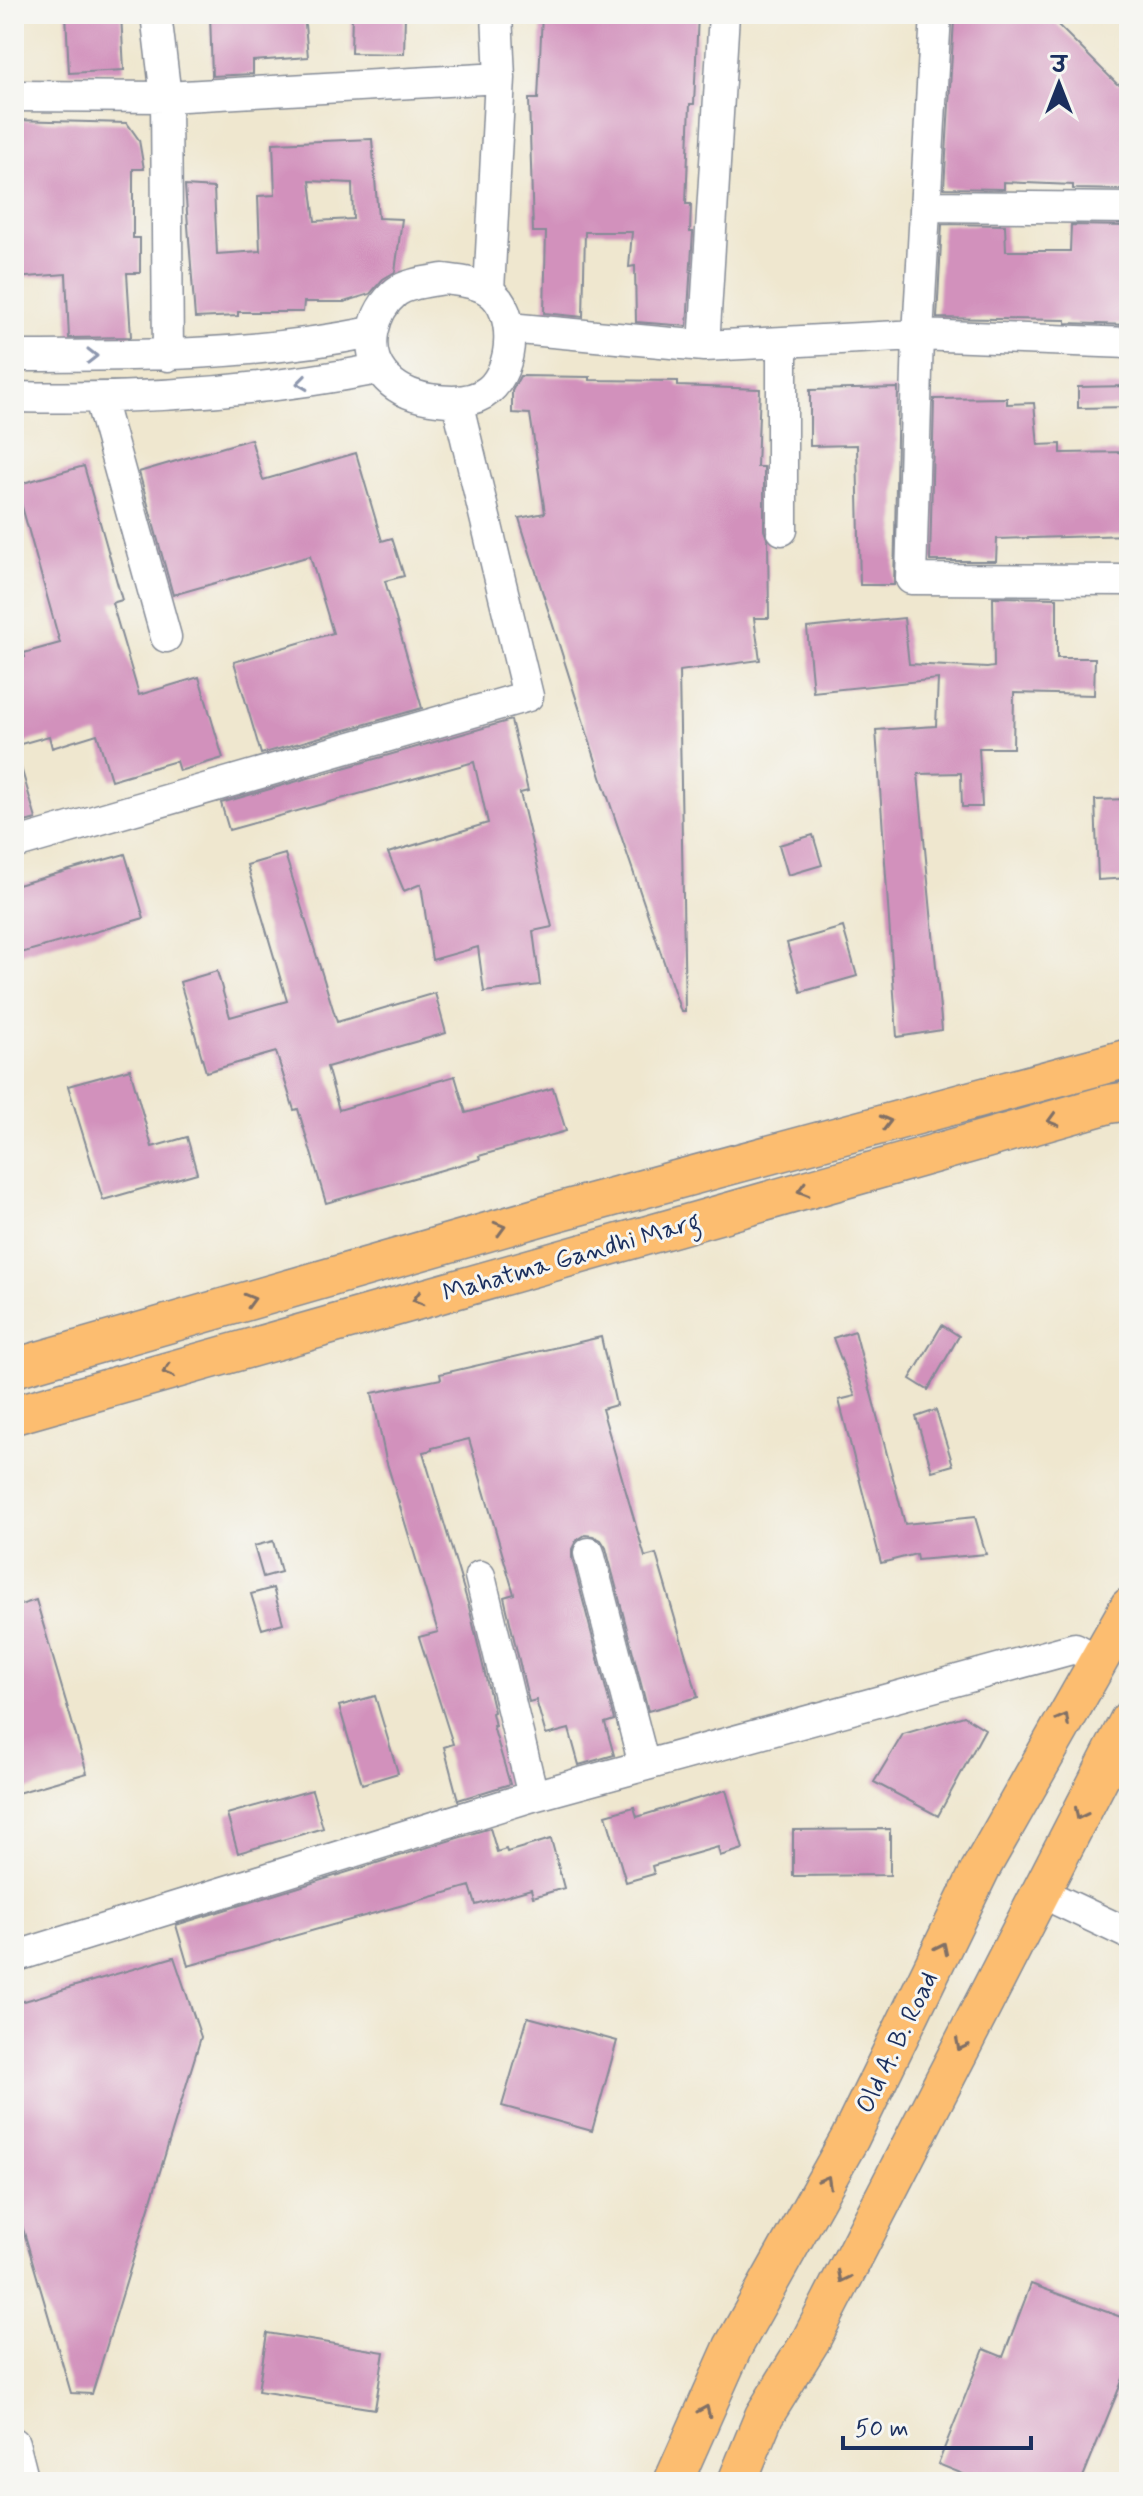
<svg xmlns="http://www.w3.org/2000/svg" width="1143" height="2496" font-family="Mynerve,'Playpen Sans Deva',sans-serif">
<rect width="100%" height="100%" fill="#f6f6f2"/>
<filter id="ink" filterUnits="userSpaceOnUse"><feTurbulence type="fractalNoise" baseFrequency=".0125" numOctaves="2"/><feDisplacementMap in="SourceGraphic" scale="16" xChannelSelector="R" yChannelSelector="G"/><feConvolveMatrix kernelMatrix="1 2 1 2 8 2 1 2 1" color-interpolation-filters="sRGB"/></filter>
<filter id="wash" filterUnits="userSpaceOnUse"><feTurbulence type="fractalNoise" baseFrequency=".006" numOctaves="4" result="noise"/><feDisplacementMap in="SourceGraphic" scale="32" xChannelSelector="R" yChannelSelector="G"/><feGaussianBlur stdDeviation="1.8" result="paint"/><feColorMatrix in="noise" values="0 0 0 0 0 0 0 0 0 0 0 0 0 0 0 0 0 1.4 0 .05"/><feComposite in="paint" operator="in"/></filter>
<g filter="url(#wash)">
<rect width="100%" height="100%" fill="#efe7cf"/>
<g id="blocks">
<!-- building -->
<path fill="#d291bc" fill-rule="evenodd" d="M66,14H121L124,70L69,73Z
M210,14H304L308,57L253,61V74L212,76Z
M352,14H405L404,54L351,53Z
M542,14H698L694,104H690L686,204H691L690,232H693L687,326L636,322L635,266L629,267L632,232H585L583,317L544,313L546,232H533L529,99H538Z
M954,20H1053L1117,84L1129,82V190L1073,189V185L1004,182V189L944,188Z
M14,120L127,123L139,140L144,169H133V238H140V273H127L131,337L69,338L66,274L14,278Z
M372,139L378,218L402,219L395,272L383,279L370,294L344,302H304L303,312H238V316L195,318L185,186L214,188L217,254L260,251L258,196L275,195L273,143ZM310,181L352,183L353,219L315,221Z
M942,224L1005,225L1006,251H1070L1071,225L1129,226V325L1066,323V320L937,318Z
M520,376L590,377V380L678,381V386L760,389L757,467H764V530L768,541L769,618H754L760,660L679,671L685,1012H681L601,777L519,518L545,513L530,414L512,413V391Z
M1129,386V407L1078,408V387Z
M898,388L894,585H860L857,445L810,446V390Z
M1007,398V404L1034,403L1038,445L1061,444V453L1129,452V535L997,539L996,561H930L934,399Z
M251,439L263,480L356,453L382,541L392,538L404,576L385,581L422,708L261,754L234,662L333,633L310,556L173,595L139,472Z
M84,466L122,600L112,603L139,695L199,677L223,758L179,771L176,761L111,780L97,734L52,748L49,736L14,746V658L25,657L24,653L60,643L16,485Z
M993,597L1057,598V658H1095L1094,695L1014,693L1013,748H979L982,807H962L961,773L918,774L942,1030L897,1037L876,730L936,726L938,679L813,692L807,628L904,618L909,664L987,668L994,667Z
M511,720L528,791L520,793L552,927L533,931L540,985L484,992L478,947L432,960L421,884L404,891L388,853L488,823L474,762L229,830L221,803Z
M20,764L36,819L14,825V765Z
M1129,799V878L1098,880L1095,800Z
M813,835L822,865L788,875L779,845Z
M125,854L144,918L14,955V886Z
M285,854L337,1022L435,993L446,1033L327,1067L339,1110L455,1076L466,1113L553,1088L566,1131L479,1156L480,1159L326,1203L298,1109L294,1110L276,1052L206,1072L180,982L217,971L230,1017L287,1001L247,865Z
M843,927L857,976L801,992L787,943Z
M130,1069L152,1147L187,1137L197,1173L103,1200L68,1086Z
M942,1325L959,1336L928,1390L910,1379Z
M855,1331L905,1524L975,1517L986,1554L917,1560L916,1554L881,1563L839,1400L855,1396L833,1338Z
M601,1337L616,1405L602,1409L645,1557L656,1554L698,1697L648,1711L606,1548L601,1540L593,1536L585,1535L576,1541L572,1549V1558L614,1720L605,1723L614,1755L579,1765L569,1729L546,1735L536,1700L529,1702L504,1597L514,1594L469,1439L432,1448V1450L423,1452L469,1607L494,1712L492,1713L495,1726H493L510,1784L458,1800L444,1747L453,1744L419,1637L438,1632L386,1460L372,1393L441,1379L440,1374Z
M936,1410L953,1465L932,1471L916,1417Z
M273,1541L281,1572L263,1577L254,1546Z
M273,1588L283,1623L262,1629L251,1594Z
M36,1600L87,1773L14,1794V1607Z
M375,1696L398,1773L362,1784L339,1706Z
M964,1716L985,1729L938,1816L874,1782L903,1734Z
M312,1790L323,1828L238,1853L227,1814Z
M726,1790L743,1849L720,1856L718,1847L652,1866L654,1874L626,1882L606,1815L634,1807L637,1817Z
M490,1828L497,1852L506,1849L507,1852L551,1839L564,1888L533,1897L531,1889L476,1905L470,1886L188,1966L176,1925Z
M890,1829V1875L793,1876V1830Z
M174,1957L201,2037L92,2394L71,2393L14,2198V2004Z
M528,2017L617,2041L592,2131L502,2106Z
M1031,2284L1129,2320V2364L1081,2482H983L938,2464L984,2349L1003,2357Z
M267,2333L384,2352L375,2409L258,2391Z"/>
</g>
</g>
<g filter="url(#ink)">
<use href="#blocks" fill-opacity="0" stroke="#858b96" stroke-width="2"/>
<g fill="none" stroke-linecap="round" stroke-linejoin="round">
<!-- minor casing -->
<g stroke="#858b96" stroke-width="33">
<path id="minor" d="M156,14L166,97L168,356
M936,14L918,335L911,579L1129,580
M14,96L166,97L500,78
M926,206L1129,208
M443,279C459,281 476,282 489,291C518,311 514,369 489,390C473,404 449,402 430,399C411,396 395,389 383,374C363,350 373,311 396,292C408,283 428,282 443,279Z
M489,291L500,78L497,14
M509,328L704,346L918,335L1129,343
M782,342V530
M704,346L724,14
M14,356C135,356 254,356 372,332
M14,397C136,400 259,392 378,369
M100,399L166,637
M14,844L528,696L457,401
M589,1553L644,1765
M480,1576L533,1796
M1040,1892L1129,1934
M14,1957L533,1796L1075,1648L1097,1660
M14,2443L24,2482"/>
</g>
<!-- major casing -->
<g stroke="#858b96" stroke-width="41">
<path id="major" d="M14,1368L557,1212L1129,1058
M14,1415L1109,1104L1129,1101
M673,2482L733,2347L850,2138L980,1870L1129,1607
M737,2482L764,2416L811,2340L1129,1720"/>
</g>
<!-- minor -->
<use href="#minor" stroke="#fff" stroke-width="30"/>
<!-- major -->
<use href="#major" stroke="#fcbd6f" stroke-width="38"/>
</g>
<!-- one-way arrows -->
<defs><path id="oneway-chevron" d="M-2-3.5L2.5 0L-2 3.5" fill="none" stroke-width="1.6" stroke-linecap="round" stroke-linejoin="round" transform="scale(2)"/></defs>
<g stroke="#8d97ae">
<use href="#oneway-chevron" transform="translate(92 356)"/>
<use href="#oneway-chevron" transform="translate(302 383) rotate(173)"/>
</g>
<g stroke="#806f66">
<use href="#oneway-chevron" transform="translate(1053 1120) rotate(164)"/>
<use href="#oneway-chevron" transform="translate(886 1122) rotate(-15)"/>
<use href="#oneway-chevron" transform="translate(803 1190) rotate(164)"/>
<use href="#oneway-chevron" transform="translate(500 1228) rotate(-16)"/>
<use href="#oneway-chevron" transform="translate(418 1299) rotate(164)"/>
<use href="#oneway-chevron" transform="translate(250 1300) rotate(-16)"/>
<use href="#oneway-chevron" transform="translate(168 1371) rotate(164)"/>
<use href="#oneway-chevron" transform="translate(1064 1719) rotate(-61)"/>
<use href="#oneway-chevron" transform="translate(1080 1814) rotate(117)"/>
<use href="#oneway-chevron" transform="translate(942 1948) rotate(-64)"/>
<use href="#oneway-chevron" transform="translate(961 2045) rotate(117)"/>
<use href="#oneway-chevron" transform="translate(826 2181) rotate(-61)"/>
<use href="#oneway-chevron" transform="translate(843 2277) rotate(117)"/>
<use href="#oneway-chevron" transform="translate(705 2411) rotate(-66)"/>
</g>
</g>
<g text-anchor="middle" stroke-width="6" stroke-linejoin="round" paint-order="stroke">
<!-- street labels -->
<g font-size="26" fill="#1b2f5e" stroke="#f6f6f2">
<text transform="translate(571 1256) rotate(-16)" y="9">Mahatma Gandhi Marg</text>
<text transform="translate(896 2042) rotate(-64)" y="9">Old A. B. Road</text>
</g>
</g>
<!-- margin -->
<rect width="1143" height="2496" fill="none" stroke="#f6f6f2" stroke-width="48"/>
<!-- north arrow -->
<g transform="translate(1059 84)" stroke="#f6f6f2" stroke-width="6" paint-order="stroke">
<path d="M0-6L14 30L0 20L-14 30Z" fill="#1b2f5e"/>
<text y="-12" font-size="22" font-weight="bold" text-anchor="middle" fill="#1b2f5e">उ</text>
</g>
<!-- scale -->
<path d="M843 2436v12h188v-12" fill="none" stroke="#1b2f5e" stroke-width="4"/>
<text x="855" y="2436" font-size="24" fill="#1b2f5e" stroke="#f6f6f2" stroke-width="6" paint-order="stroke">50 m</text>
</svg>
